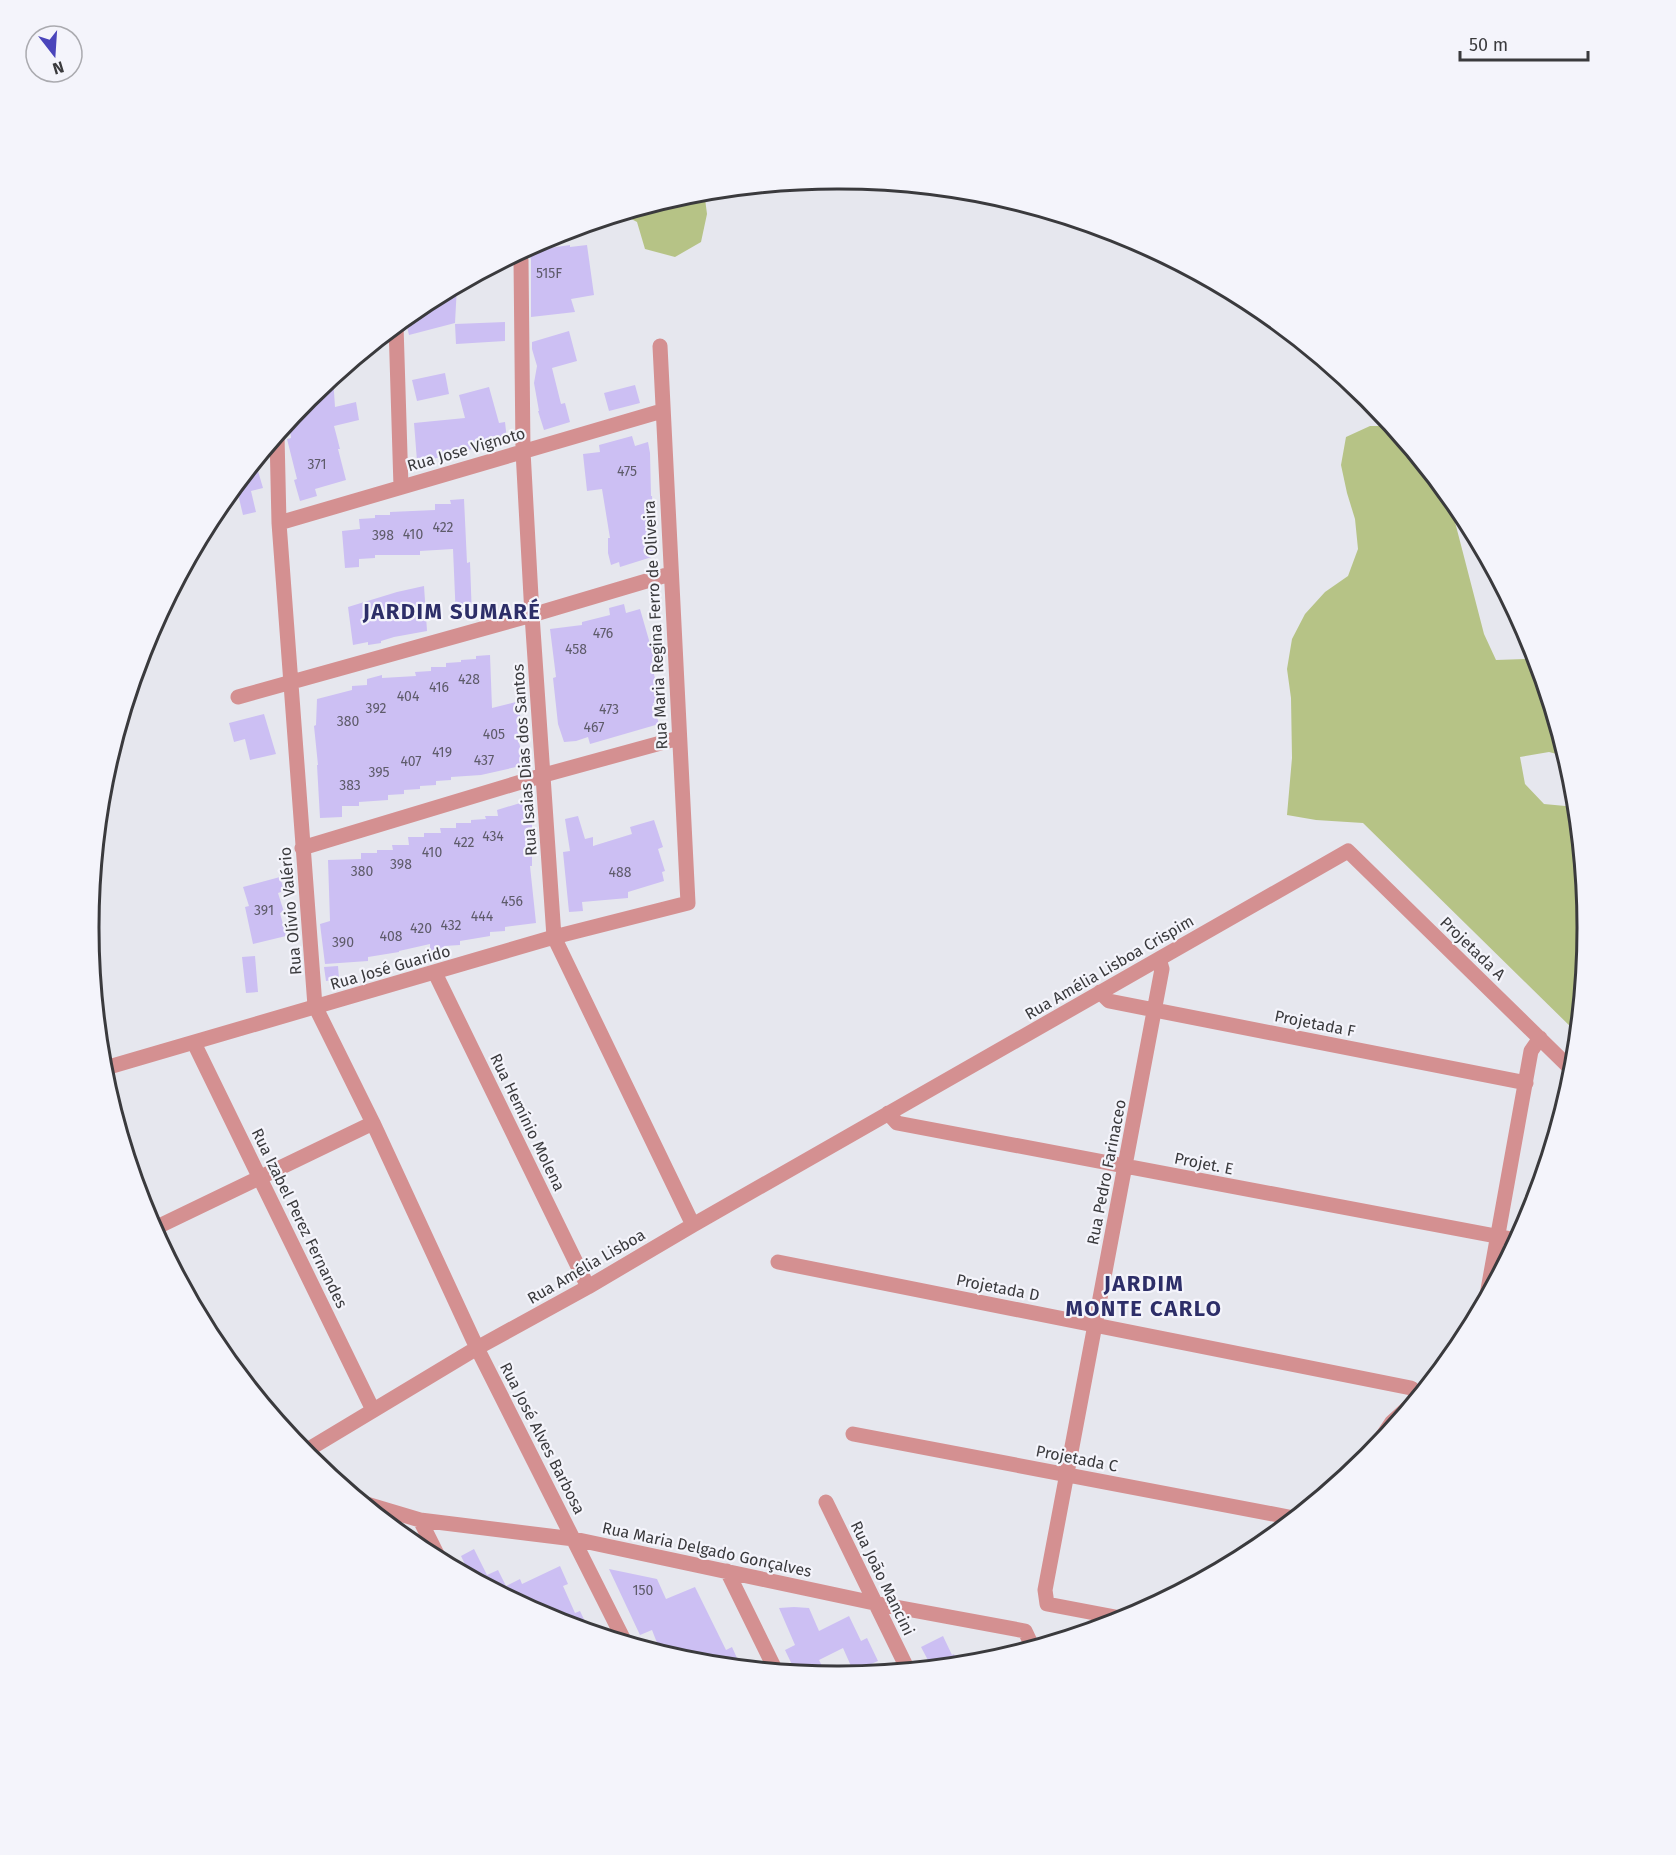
<svg xmlns="http://www.w3.org/2000/svg" width="1676" height="1855" font-family="'Fira Sans',sans-serif">
<rect width="100%" height="100%" fill="#e6e7ee"/>
<!-- green -->
<path fill="#b6c386" d="M704,191L707,214L701,242L675,257L645,249L637,222L622,214L692,192Z
M1370,426H1391L1432,476L1444,496L1455,522L1484,634L1496,660L1525,659L1535,655L1565,756L1549,752L1520,757L1525,784L1544,804L1576,807L1587,928L1577,1033L1363,823L1316,820L1287,815L1292,758L1291,698L1287,669L1292,639L1305,614L1325,592L1348,576L1358,549L1355,519L1347,493L1341,465L1346,437Z"/>
<!-- building -->
<path fill="#ccbff3" d="M570,245V247L587,245L594,295L571,299L575,312L531,317V260L529,251Z
M457,286L455,323L409,335L405,318L422,304Z
M505,322V341L456,344L455,324Z
M569,331L577,361L552,368L561,404L565,403L570,422L544,430L538,411H539L534,383L537,366L532,349V342Z
M445,373L449,394L417,401L412,380Z
M333,377L335,407L356,402L359,420L334,426L340,449H338L346,480L315,489L317,496L300,501L294,480L297,479L287,439L291,438L289,421L308,397Z
M635,385L640,403L609,411L604,393Z
M489,387L499,423L505,422L507,440L429,460L417,461L414,423L465,418L459,395Z
M632,436L635,446L648,442L650,453L651,496H652L655,556L620,567L619,562L611,565L608,553V538H610L602,489L587,491L583,454L600,452L599,445Z
M258,471L263,488L251,491L256,512L243,515L238,494L226,497L246,473Z
M464,499L467,563L470,562L472,618L456,619L453,549L420,551V555H375V558L359,559V567L345,568L342,531L360,529L359,519L375,518V515H390V512L435,510V504H451L450,500Z
M424,586L427,631L394,637L381,641V643L368,645V642L353,645L348,607L397,592Z
M624,604L626,613L640,609L655,661L651,663L661,701L653,703L659,724L590,744L588,737L576,741L564,742L558,724L553,678L556,677L550,629L582,625V622L610,615L609,608Z
M490,655L492,708L516,702L521,719L516,720L520,734L517,735L525,765L481,775L451,777V780L436,781V785L420,786V789L404,790V794L388,795V800L359,802V806H342V817L320,818L317,765H318L314,726L316,725L317,699L352,690V686L367,685V679L382,675V678L416,676L415,672L431,671V667H446V663L461,662V660L476,659V656Z
M264,714L276,754L250,760L245,739L234,742L229,723Z
M530,800L532,818V866H530L536,923L505,927V931L490,932V936L460,941V945L444,946V949L430,951V944L399,951V952L368,957V961L325,964L320,924L330,921L328,860L361,859V853H377V850H393L392,845H409L408,837H424V833H441L440,828H456V823H471V820L486,819L485,816H498L497,810Z
M578,816L585,839L593,837V846L632,834L630,827L654,820L663,847L658,849L665,871L662,872L664,881L628,892V898L582,902L583,911L569,912L563,852L570,851L565,819Z
M280,877L284,891L278,893L284,912L280,913L286,936L253,944L245,907L249,906L243,887Z
M255,956L258,992L246,993L242,957Z
M338,966L339,979L326,981L324,967Z
M474,1549L487,1575L498,1570L506,1586L520,1579L522,1584L560,1566L568,1584L563,1586L575,1613L580,1611L590,1632L551,1620L537,1613L533,1604L526,1607L471,1577L461,1556Z
M609,1569L657,1579L666,1599L695,1587L726,1650L732,1647L741,1667L691,1663L661,1653L652,1630L640,1635Z
M794,1607L809,1608L819,1631L849,1616L861,1641L867,1638L878,1661L871,1664L875,1673L855,1675L843,1648L819,1660L827,1676L796,1673L785,1650L795,1645L779,1608Z
M943,1636L952,1655L954,1654L958,1665L937,1667L935,1662L930,1664L921,1647Z"/>
<g fill="none" stroke-linecap="round" stroke-linejoin="round">
<!-- minor -->
<path stroke="#d49091" stroke-width="15" d="M521,260L523,451L532,615L554,937L693,1225
M396,325L401,487
M277,435L279,523L315,1006L373,1123L477,1348L625,1642
M279,523L662,411
M238,697L532,615L670,574
M302,848L544,775L679,738
M435,973L588,1287
M1100,992L1109,1001L1526,1083
M194,1043L373,1410
M102,1069L554,937L688,903L660,346
M888,1113L897,1123L1517,1240
M153,1229L373,1123
M778,1262L1411,1388L1419,1395
M1487,1295L1531,1051L1540,1038
M853,1434L1294,1518
M304,1452L477,1348L588,1287L693,1225L1348,851L1573,1071
M1372,1452L1392,1422L1413,1403
M826,1502L908,1670
M363,1503L420,1520L574,1539L874,1603L1025,1631L1033,1648
M420,1520L440,1560
M727,1571L776,1671
M1126,1619L1047,1604L1045,1590L1162,969L1159,959"/>
</g>
<g text-anchor="middle" stroke-width="4.5" stroke-linejoin="round" paint-order="stroke">
<!-- number labels -->
<g font-size="14" fill="#5e5b6a">
<text x="549" y="278">515F</text>
<text x="317" y="469">371</text>
<text x="627" y="476">475</text>
<text x="443" y="532">422</text>
<text x="413" y="539">410</text>
<text x="383" y="540">398</text>
<text x="603" y="638">476</text>
<text x="576" y="654">458</text>
<text x="469" y="684">428</text>
<text x="439" y="692">416</text>
<text x="408" y="701">404</text>
<text x="376" y="713">392</text>
<text x="609" y="714">473</text>
<text x="348" y="726">380</text>
<text x="594" y="732">467</text>
<text x="494" y="739">405</text>
<text x="442" y="757">419</text>
<text x="484" y="765">437</text>
<text x="411" y="766">407</text>
<text x="379" y="777">395</text>
<text x="350" y="790">383</text>
<text x="493" y="841">434</text>
<text x="464" y="847">422</text>
<text x="432" y="857">410</text>
<text x="401" y="869">398</text>
<text x="362" y="876">380</text>
<text x="620" y="877">488</text>
<text x="512" y="906">456</text>
<text x="264" y="915">391</text>
<text x="482" y="921">444</text>
<text x="451" y="930">432</text>
<text x="421" y="933">420</text>
<text x="391" y="941">408</text>
<text x="343" y="947">390</text>
<text x="643" y="1595">150</text>
</g>
<!-- street labels -->
<g font-size="16" fill="#3a3a3d" stroke="#f4f4fb">
<text transform="translate(466 449) rotate(-16)" y="6">Rua Jose Vignoto</text>
<text transform="translate(655 625) rotate(-93)" y="6">Rua Maria Regina Ferro de Oliveira</text>
<text transform="translate(524 760) rotate(-94)" y="6">Rua Isaias Dias dos Santos</text>
<text transform="translate(290 911) rotate(-95)" y="6">Rua Olívio Valério</text>
<text transform="translate(1473 948) rotate(44)" y="6">Projetada A</text>
<text transform="translate(390 967) rotate(-16)" y="6">Rua José Guarido</text>
<text transform="translate(1109 967) rotate(-30)" y="6">Rua Amélia Lisboa Crispim</text>
<text transform="translate(1315 1023) rotate(11)" y="6">Projetada F</text>
<text transform="translate(528 1122) rotate(64)" y="6">Rua Hemínio Molena</text>
<text transform="translate(1204 1163) rotate(11)" y="6">Projet. E</text>
<text transform="translate(1106 1172) rotate(-79)" y="6">Rua Pedro Farinaceo</text>
<text transform="translate(300 1218) rotate(64)" y="6">Rua Izabel Perez Fernandes</text>
<text transform="translate(586 1266) rotate(-30)" y="6">Rua Amélia Lisboa</text>
<text transform="translate(998 1287) rotate(11)" y="6">Projetada D</text>
<text transform="translate(543 1438) rotate(63)" y="6">Rua José Alves Barbosa</text>
<text transform="translate(1077 1458) rotate(11)" y="6">Projetada C</text>
<text transform="translate(707 1549) rotate(12)" y="6">Rua Maria Delgado Gonçalves</text>
<text transform="translate(883 1578) rotate(64)" y="6">Rua João Mancini</text>
</g>
<!-- district labels -->
<g font-size="22" font-weight="bold" letter-spacing="1.5" fill="#2d2e68" stroke="#f4f4fb">
<text x="452" y="619">JARDIM SUMARÉ</text>
<text x="1144" y="1291">JARDIM<tspan x="1144" dy="25">MONTE CARLO</tspan></text>
</g>
</g>
<!-- crop -->
<path d="M0 0H1676V1855H0ZM837 189H839A738 738 0 0 1 1577 927V928A738 738 0 0 1 839 1666H837A738 738 0 0 1 99 928V927A738 738 0 0 1 837 189Z" fill="#f4f4fb" fill-rule="evenodd"/>
<path fill="none" stroke="#3a3a3d" stroke-width="3" d="M837 189H839A738 738 0 0 1 1577 927V928A738 738 0 0 1 839 1666H837A738 738 0 0 1 99 928V927A738 738 0 0 1 837 189Z"/>
<!-- north arrow -->
<g transform="translate(54 54) rotate(163)"><circle r="28" fill="#f4f4fb" stroke="#aaaaaf" stroke-width="1.5"/>
<path d="M0-4.5L10 22L0 15L-10 22Z" fill="#4a45bb"/>
<text y="-9" font-size="16" font-weight="bold" text-anchor="middle" fill="#3a3a3d">N</text>
</g>
<!-- scale -->
<path d="M1460 51v9h128v-9" fill="none" stroke="#3a3a3d" stroke-width="3"/>
<text x="1469" y="51" font-size="18" fill="#3a3a3d" stroke="#f4f4fb" stroke-width="4.5" paint-order="stroke">50 m</text>
</svg>
